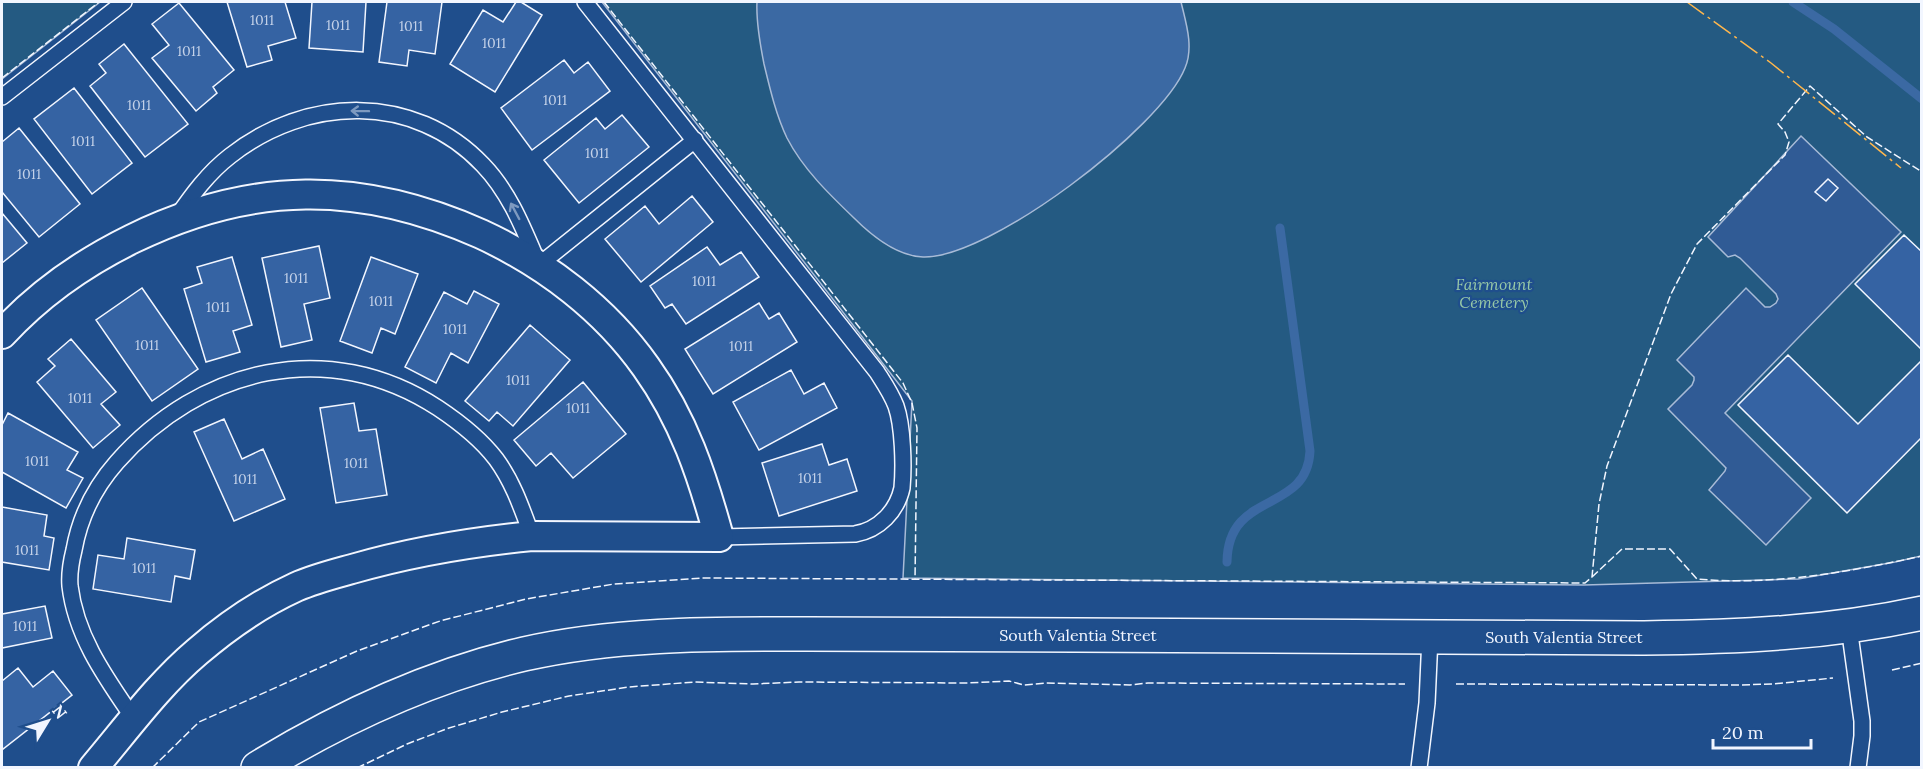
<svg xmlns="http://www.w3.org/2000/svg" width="1923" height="769" font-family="Lora,serif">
<rect width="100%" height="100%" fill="#1f4e8c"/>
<!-- green -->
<path fill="#245a82" stroke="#a8bbd7" stroke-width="1.5" d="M2,2H100L2,79Z
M602,2H1921V556L1895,562L1798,579L1584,585L903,578L912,401Z"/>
<!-- parking -->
<path fill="#305b95" stroke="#a8bbd7" stroke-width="1.5" d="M1801,136L1901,232L1725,413L1811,498L1766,545L1709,490L1725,471L1726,468L1668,409L1692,385L1694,380V377L1677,360L1746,288L1765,307H1770L1776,303L1778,299L1776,294L1740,258L1735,255L1728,257L1708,237Z"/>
<!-- water -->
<path fill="#3b69a3" stroke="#a8bbd7" stroke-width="1.5" d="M757,2H1181C1186,23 1194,47 1185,68C1161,128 989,259 923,257C897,256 872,236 854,218C829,194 803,169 787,138C776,115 770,89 764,64C760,44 756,22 757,2Z"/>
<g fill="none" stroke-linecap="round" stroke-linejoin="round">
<!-- stream -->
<path stroke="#3b69a3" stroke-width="9" d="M1793,2L1834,29L1922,99
M1227,562C1228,489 1307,515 1310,451L1280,228"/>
</g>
<!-- building -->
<path fill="#3563a3" stroke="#f2f6ff" stroke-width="1.5" d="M227,2H285L296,38L268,46L272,60L247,67Z
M312,2H366L363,52L309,48Z
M387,2H442L435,54L409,50L407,66L379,62Z
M516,2H521L542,15L495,92L450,64L483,10L503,22Z
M179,3L234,70L213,87L217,93L196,111L152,58L169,45L152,24Z
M124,44L188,124L145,157L90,86L106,73L99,64Z
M564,60L574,73L588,62L610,91L532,150L501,108Z
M74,88L132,163L92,194L34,119Z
M622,115L649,147L579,203L544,160L596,118L605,129Z
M19,128L80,204L39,237L2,192V142Z
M1828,179L1838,188L1826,201L1815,192Z
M692,196L713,222L641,282L605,239L645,206L659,224Z
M2,213L27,243L2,263Z
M1904,235L1922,252V350L1855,284Z
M319,246L330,298L304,304L312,340L281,347L262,258Z
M707,247L720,265L741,252L759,277L686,324L672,304L665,308L650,286Z
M232,257L252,325L233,331L240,352L206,362L184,289L202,283L197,267Z
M371,257L418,274L395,334L381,328L372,353L340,341Z
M142,288L198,369L152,401L96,320Z
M474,291L499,304L468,363L451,353L436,383L405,367L444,292L467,304Z
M759,303L769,319L779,313L797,342L713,394L685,349Z
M530,325L570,360L513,426L497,412L489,421L465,401Z
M71,339L116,392L101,404L120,425L93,448L37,382L55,366L48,359Z
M1788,355L1858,424L1922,360V437L1847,513L1738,405Z
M791,370L804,394L824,383L837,408L759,450L733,402Z
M583,382L626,434L573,478L551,453L536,466L514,440Z
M354,403L359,431L376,429L387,495L336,503L320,408Z
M8,413L78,452L67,470L83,478L66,508L2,472V425Z
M224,419L242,459L263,449L285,499L234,521L194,432Z
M822,444L829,465L847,459L857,491L779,516L762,463Z
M2,507L47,515L44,536L54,538L49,570L2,562Z
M127,538L195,550L190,579L175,576L171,602L93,589L98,555L124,559Z
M45,606L52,638L2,648V612V614Z
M18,668L33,687L53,671L72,695L3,749L2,747V681Z"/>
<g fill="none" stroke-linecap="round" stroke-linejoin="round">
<!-- lane casing -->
<g stroke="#f2f6ff" stroke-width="18">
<path id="lane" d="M585,2L877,372C884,383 891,393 896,406C903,426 904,466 902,488C897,511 879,530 855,534L719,537
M2,97L124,2
M176,218C192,195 208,173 230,156C306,96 414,92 483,165C510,193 524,230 539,265L695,140
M1849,627L1862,721V736L1858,768
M134,719C106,678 76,637 70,586C69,574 71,562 74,550C80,516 94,488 117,462C200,368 328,336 438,408C459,422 480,438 496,459C513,482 522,509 532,536
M1419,768L1427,703L1430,637"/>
</g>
<!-- street casing -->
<g stroke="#f2f6ff" stroke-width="32">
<path id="street" d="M2,334C38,295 83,263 132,239C251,181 360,180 481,234C546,264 605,309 646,367C684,420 702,475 719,537L532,536C471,542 411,552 352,569C334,574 314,579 296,587C261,603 226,627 197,652C158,685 127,728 93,768"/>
</g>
<!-- secondary casing -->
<g stroke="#f2f6ff" stroke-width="36">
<path id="secondary" d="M258,768C340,718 430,676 524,654C617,633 712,634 807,634C897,634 987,635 1076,635C1266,637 1455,637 1644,638C1738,637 1830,633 1922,613"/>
</g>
<!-- lane -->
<use href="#lane" stroke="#1f4e8c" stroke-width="15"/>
<!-- street -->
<use href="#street" stroke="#1f4e8c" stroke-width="28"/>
<!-- secondary -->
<use href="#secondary" stroke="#1f4e8c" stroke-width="33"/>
<!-- fence -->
<path stroke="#f2f6ff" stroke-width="1.5" stroke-dasharray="8 3" stroke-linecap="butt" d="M604,2L903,383L912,403L917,428L915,580
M2,78L99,2
M1592,577L1622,549H1670L1697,579C1771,586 1849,572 1922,556
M1892,670L1922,663
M1456,684L1738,685L1773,684L1833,678
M152,768L199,722L357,651L440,621L526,599L614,584L702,578L1585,583L1592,577L1599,504L1607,466L1671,294L1697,244L1785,155L1789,142L1785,132L1778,124L1810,86L1867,137L1922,172
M357,768L407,744L449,728L502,712L569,696L629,687L695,682L753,684L799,682L965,683L1009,681L1024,685L1046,683L1130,685L1148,683L1405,684"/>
<!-- power -->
<path stroke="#ffb74d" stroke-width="1.5" stroke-dasharray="21 4.5 3 4.5" stroke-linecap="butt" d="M1687,2L1771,63L1901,168"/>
</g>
<!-- one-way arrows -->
<defs><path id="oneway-shaft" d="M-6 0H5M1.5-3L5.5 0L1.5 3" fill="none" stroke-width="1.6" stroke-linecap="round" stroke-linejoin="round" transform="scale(1.5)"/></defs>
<g stroke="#7e9ac0">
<use href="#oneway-shaft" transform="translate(360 111) rotate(-179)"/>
<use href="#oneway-shaft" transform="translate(515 211) rotate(-118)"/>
</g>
<g text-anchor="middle" stroke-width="4.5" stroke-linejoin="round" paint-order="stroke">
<!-- number labels -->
<g font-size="14" fill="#c3d1e8">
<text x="262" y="25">1011</text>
<text x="338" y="30">1011</text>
<text x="411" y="31">1011</text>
<text x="494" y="48">1011</text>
<text x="189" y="56">1011</text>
<text x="555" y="105">1011</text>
<text x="139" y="110">1011</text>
<text x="83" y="146">1011</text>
<text x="597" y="158">1011</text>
<text x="29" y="179">1011</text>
<text x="296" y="283">1011</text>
<text x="704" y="286">1011</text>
<text x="381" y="306">1011</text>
<text x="218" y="312">1011</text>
<text x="455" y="334">1011</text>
<text x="147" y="350">1011</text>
<text x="741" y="351">1011</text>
<text x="518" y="385">1011</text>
<text x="80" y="403">1011</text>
<text x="578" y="413">1011</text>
<text x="37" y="466">1011</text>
<text x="356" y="468">1011</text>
<text x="810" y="483">1011</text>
<text x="245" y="484">1011</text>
<text x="27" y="555">1011</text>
<text x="144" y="573">1011</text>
<text x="25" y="631">1011</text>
</g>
<!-- park labels -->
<g font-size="16" font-style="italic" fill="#97c8a6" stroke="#1f4e8c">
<text x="1494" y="290">Fairmount<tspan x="1494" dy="18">Cemetery</tspan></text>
</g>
<!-- street labels -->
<g font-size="16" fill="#f2f6ff" stroke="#1f4e8c">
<text x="1078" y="641">South Valentia Street</text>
<text x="1564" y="643">South Valentia Street</text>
</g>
</g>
<!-- border -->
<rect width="1923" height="769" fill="none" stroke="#f2f6ff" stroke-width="6"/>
<!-- north arrow -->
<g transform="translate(48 721) rotate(52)" stroke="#1f4e8c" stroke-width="4.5" paint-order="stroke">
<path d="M0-4.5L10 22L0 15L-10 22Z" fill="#f2f6ff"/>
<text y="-9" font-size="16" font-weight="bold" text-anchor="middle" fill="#f2f6ff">N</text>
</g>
<!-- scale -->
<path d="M1713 739v9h98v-9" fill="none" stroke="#f2f6ff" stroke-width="3"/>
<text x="1722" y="739" font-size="18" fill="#f2f6ff" stroke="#1f4e8c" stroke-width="4.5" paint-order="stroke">20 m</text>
</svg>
